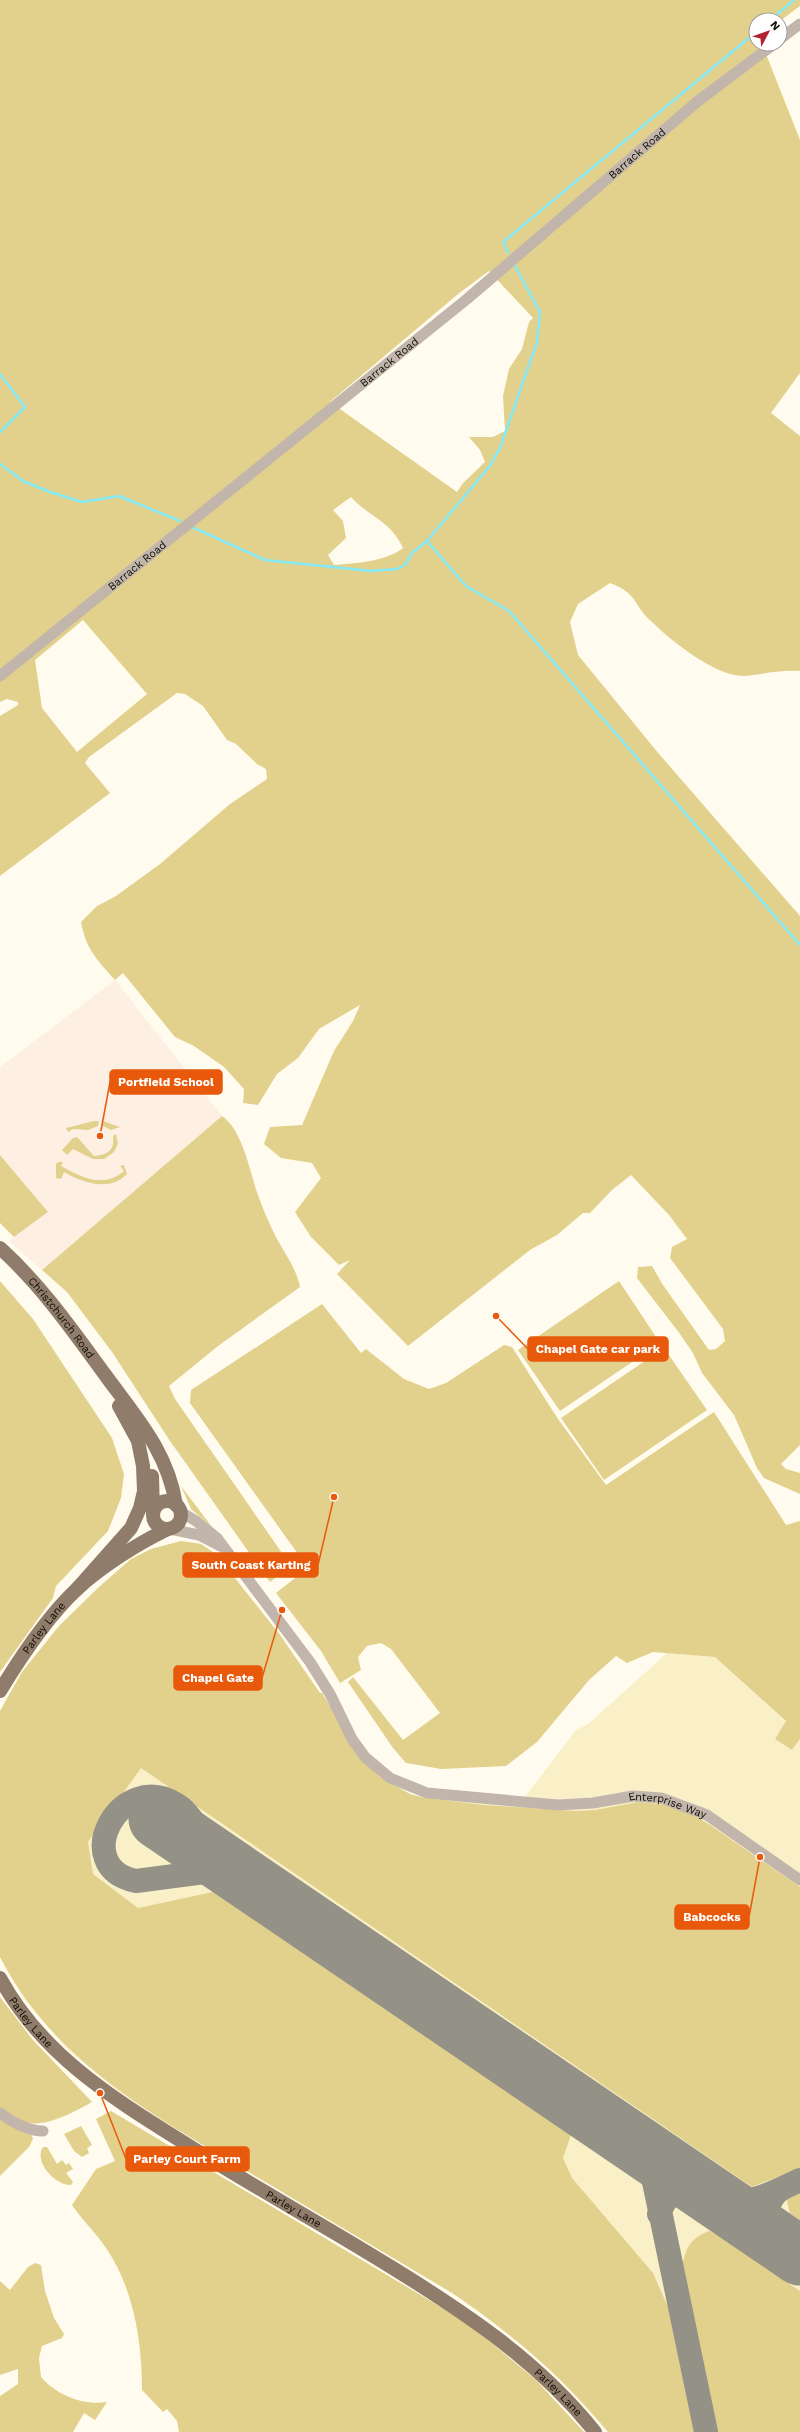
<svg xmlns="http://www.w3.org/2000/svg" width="800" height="2432" font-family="'Work Sans',sans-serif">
<rect width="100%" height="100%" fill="#fffcef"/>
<!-- built -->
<path fill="#faf0c7" d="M181,1541L201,1544L216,1554L280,1635L320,1693H322L360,1757L380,1777L410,1794L425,1798L517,1807L576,1730L588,1724L667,1653L715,1657L786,1721L775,1739L792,1750L800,1739V2432H608L552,2371L484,2314L452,2293L163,2121L114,2088L66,2048L24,1999L0,1957V1711L22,1672L59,1626L99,1587L131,1559L151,1549Z"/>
<!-- education -->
<path fill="#fdefe1" d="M115,980L222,1116L42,1270L9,1241L48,1212L0,1155V1067Z"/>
<!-- green -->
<path fill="#e2d18c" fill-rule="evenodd" d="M0,0H800V6L780,21L756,20V44H762L800,140V373L771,413L800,436V671C778,670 765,674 745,676C716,677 671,641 651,621C632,604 639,594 610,583L578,604L570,622L578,655L659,754L800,916V1445L781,1464L786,1469L800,1473V1494L764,1478L757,1468L734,1415L702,1373L693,1353L680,1334L637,1278L638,1267L652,1266L663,1285L709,1350L716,1349L725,1341L723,1329L670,1258L672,1247L687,1239L669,1215L631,1175L612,1190L590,1213H583L557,1235L530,1250L408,1346L337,1274L350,1260L339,1265L311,1237L295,1212L321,1178L312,1163L281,1158L264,1144L270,1127L302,1125L334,1051L353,1021L360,1005L319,1029L298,1058L277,1074L258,1105L243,1103L244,1089L224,1067L194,1046L175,1037L123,973L115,980C97,960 86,949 81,922L97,906L116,896L160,864L230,804L267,779L266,769L257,764L236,744L227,740L203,706L185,694L177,693L89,757L85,763L110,793L0,876V716L18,705V702L7,699L0,702ZM489,271L533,318L529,322L522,349L509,369L503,396L505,431L493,437H469L480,450L485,462L463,483L457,492L330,402L458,294ZM351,497C369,517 391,521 403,548C385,562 356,563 334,565L328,555L346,538L343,521L333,510ZM83,620L147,694L77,752L42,708L35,660Z
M222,1116C243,1130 250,1173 258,1195C262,1207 267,1218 272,1229C281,1249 296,1266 300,1287L218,1346L169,1386L175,1399L289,1563L286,1570L270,1582L170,1441L112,1352L67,1292L42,1270Z
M94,1121H99L98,1126L88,1130L73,1129L68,1132L66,1128Z
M103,1121L120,1127L111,1130L103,1126Z
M116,1134L118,1144L114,1152L104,1159H93L73,1149L67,1155L62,1150L73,1138L77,1137L94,1156C107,1155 115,1151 113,1136Z
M0,1155L48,1212L14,1237L0,1223Z
M58,1162H63L61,1166C81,1177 103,1189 124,1171L120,1166L124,1165L127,1174C110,1192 83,1183 64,1172L61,1179L56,1178V1164Z
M0,1281L33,1319L112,1438L124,1474L121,1498L108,1531L56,1586L53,1598L0,1672Z
M619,1281L660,1343L560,1411L518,1350Z
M322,1304L361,1353L366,1349L404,1379L429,1389L446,1383L504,1345L512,1347L558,1419L606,1485L714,1412L786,1525L800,1521V1739L792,1750L775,1739L786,1721L715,1657L653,1652L627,1663L616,1656L589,1680L537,1742L506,1766L441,1769L406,1763L393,1748L348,1682L353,1677L403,1740L440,1713L391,1649L381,1643L367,1646L358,1657L361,1670L340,1683L321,1651L276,1593L308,1568L190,1403L191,1390Z
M664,1348L707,1410L604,1480L561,1418Z
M181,1486L212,1527L191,1509Z
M181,1541L201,1544L216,1554L280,1635L320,1693H322L360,1757L380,1777L410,1794L425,1798L484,1805L576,1811L595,1810L638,1802L667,1805L688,1812L710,1825L800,1887V2168L752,2187L141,1768L88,1842L93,1874L138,1908L213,1892L571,2135L563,2158L572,2178L653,2273L668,2307L694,2432H608C563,2377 511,2333 452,2293C387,2254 322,2216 257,2177C158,2118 55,2064 0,1957V1711L22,1672L59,1626L99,1587L131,1559L151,1549Z
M0,1997L33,2040L92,2102C74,2112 43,2130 22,2121C14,2117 7,2112 0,2108Z
M111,2111L466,2322L535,2379L584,2432H179L177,2421L167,2409L163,2412L142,2390C142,2342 134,2289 106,2248C96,2233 82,2220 72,2205L96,2169L115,2161L96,2119Z
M0,2116L30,2131L33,2139L29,2147L0,2176Z
M81,2126L92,2145L87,2148L89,2153L82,2157L74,2151L64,2134Z
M43,2147H47L57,2164L62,2160L66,2165L69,2163L73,2169L66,2173L73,2182L71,2185C56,2186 33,2162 43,2147Z
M800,2191V2220L790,2213L787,2202L791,2194Z
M709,2231L717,2234L800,2291V2432H716L682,2269C685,2249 689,2239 709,2231Z
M35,2263L41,2265L45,2291L54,2318L64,2334L62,2338L42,2346L39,2358L41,2377C56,2395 84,2406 107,2402L95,2420L84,2413L73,2432H0V2396L18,2384V2369L0,2375V2281L10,2290L28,2267Z"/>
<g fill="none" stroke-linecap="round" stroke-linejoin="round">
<!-- stream -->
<path stroke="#83e9f7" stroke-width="2.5" d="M770,20L794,0
M508,253L503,242L756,32
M0,374L25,407L0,432
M0,464L23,481L50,492L82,502L119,496L180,521
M194,528L265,560L371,571L397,569L405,565L412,553L427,541L466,586L509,611L800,945
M427,541L489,467L500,448L537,342L540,312L515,266"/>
<!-- taxiway -->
<path stroke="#949186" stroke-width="24" d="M228,1868C223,1862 217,1857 212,1850C200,1836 193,1815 177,1805C120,1768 68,1867 136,1881L220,1870L239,1875
M634,2142L649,2168L654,2182L706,2432
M696,2185C707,2191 720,2201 732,2202C751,2205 782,2188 800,2180
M659,2214C670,2184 686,2190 711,2197
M782,2243C765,2225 761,2199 785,2187"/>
<!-- runway -->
<path stroke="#949186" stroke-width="59" d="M158,1819L800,2256"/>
<!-- minor -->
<g stroke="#c2b6ac" stroke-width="11">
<path d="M780,39L800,24"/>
<path id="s1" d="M0,676L467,299L698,101L774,44"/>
<path id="s2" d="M181,1512L196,1521L217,1538L310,1662L330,1694L352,1739L365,1757L390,1778L427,1793L558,1805L593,1803L633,1796L661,1798L707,1815L800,1880"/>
<path d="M170,1529L199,1535L220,1546"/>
<path d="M0,2113C12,2122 28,2131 43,2131"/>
</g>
<!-- major -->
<g stroke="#907c6a" stroke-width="14">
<path id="s3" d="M0,1248C42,1286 73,1331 106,1376C136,1417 168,1452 176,1505"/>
<path d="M152,1476L153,1511"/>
<circle cx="167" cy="1515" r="14"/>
<path d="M77,1589L131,1528L140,1508L144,1491L143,1466L138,1441L119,1406"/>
<path id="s4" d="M0,1691C20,1658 49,1615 77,1589C101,1567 137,1544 166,1530"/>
<path id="s5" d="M0,1978C40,2052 109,2096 178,2139C250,2185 324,2225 396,2270C470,2316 540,2363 595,2432"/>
</g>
</g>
<g text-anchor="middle" stroke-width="3" stroke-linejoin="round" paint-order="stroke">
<!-- street labels -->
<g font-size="11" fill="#0f0c03" stroke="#fff">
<text dy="4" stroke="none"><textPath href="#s1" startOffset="824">Barrack Road</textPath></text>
<text dy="4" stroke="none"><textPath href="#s1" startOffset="500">Barrack Road</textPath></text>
<text dy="4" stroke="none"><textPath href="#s1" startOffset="176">Barrack Road</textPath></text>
<text dy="4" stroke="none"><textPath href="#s3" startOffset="93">Christchurch Road</textPath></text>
<text dy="4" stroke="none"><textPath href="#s4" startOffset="77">Parley Lane</textPath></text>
<text dy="4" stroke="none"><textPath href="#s2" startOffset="625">Enterprise Way</textPath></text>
<text dy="4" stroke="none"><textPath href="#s5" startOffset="54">Parley Lane</textPath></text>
<text dy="4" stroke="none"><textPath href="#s5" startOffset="378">Parley Lane</textPath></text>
<text dy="4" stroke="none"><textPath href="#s5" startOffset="701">Parley Lane</textPath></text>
</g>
</g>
<!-- callouts -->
<path fill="none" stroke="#e8590c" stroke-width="1.5" d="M100 1136L110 1082M496 1316L528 1349M334 1497L318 1565M282 1610L262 1678M760 1857L749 1917M100 2093L126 2159"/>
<g fill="#e8590c" stroke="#fff" stroke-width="1.5">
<circle cx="100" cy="1136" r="4"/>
<circle cx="496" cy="1316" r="4"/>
<circle cx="334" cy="1497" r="4"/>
<circle cx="282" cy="1610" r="4"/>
<circle cx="760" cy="1857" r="4"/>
<circle cx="100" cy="2093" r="4"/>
</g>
<g fill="#e8590c" stroke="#e8590c" stroke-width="1.5">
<rect x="110" y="1070" width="112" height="24" rx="4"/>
<rect x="528" y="1337" width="140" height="24" rx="4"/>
<rect x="183" y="1553" width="135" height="24" rx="4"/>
<rect x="174" y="1666" width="88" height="24" rx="4"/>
<rect x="675" y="1905" width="74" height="24" rx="4"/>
<rect x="126" y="2147" width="123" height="24" rx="4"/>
</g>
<g font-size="12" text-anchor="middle" font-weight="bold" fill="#fff">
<text x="166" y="1086">Portfield School</text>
<text x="598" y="1353">Chapel Gate car park</text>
<text x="251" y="1569">South Coast Karting</text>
<text x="218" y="1682">Chapel Gate</text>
<text x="712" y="1921">Babcocks</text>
<text x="187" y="2163">Parley Court Farm</text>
</g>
<!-- north arrow -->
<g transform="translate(768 32) rotate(49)"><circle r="19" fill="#ffffff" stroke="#9f9e9a"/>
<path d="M0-3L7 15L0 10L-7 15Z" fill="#b32030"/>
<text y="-6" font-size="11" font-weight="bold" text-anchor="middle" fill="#0f0c03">N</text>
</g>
</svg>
